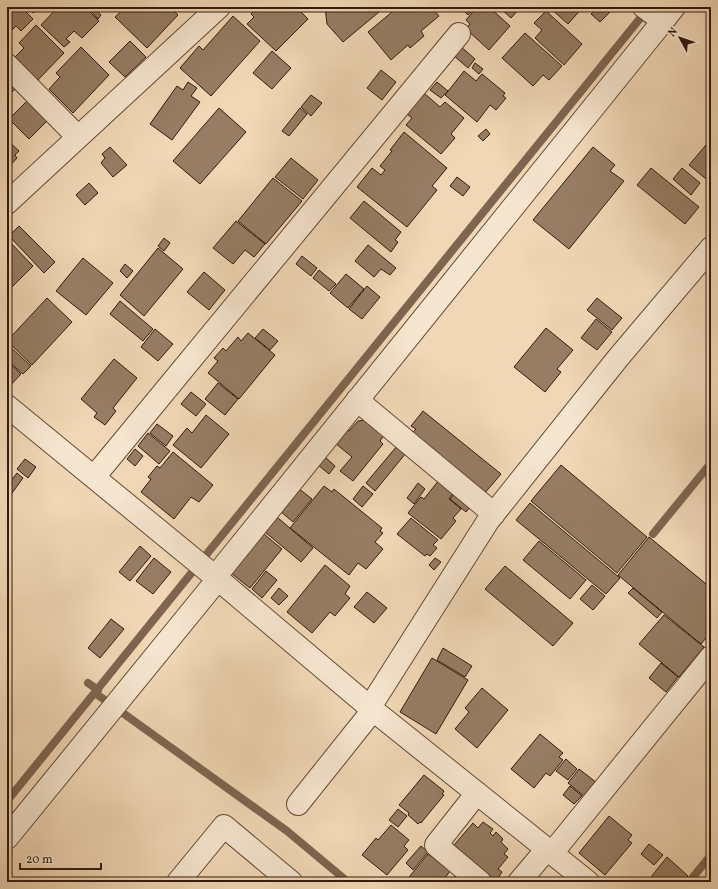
<svg xmlns="http://www.w3.org/2000/svg" width="718" height="889" font-family="Vollkorn,serif">
<rect width="100%" height="100%" fill="#f1d7b5"/>
<filter id="stains"><feTurbulence type="fractalNoise" baseFrequency=".005" numOctaves="4"/><feColorMatrix values="0 0 0 0 .2 0 0 0 0 .09 0 0 0 0 .02 0 0 0 .5 -.17"/></filter>
<radialGradient id="worn" r=".72"><stop offset=".6" stop-color="#630" stop-opacity="0"/><stop offset="1" stop-color="#630" stop-opacity=".3"/></radialGradient>
<g fill="none" stroke-linecap="round" stroke-linejoin="round">
<!-- stream -->
<path stroke="#7e6550" stroke-width="8" d="M653,534L711,463
M88,683L98,690
M95,693L287,831L348,882
M7,801L646,11
M689,882L711,855"/>
</g>
<!-- building -->
<path fill="#967d64" stroke="#331b0d" d="M7,7H21L33,19L21,31L16,26L7,35Z
M27,7H39L33,13Z
M58,7H85L99,21L82,38L74,31L66,39L70,42L64,47L41,25Z
M126,7H170L178,15L147,48L115,17Z
M257,7H296L308,19L276,51L247,24L254,17L251,14Z
M325,7H385L343,42L327,24Z
M398,7H431L439,16L421,31L424,36L410,48L408,45L391,60L368,32Z
M460,7H476L468,15Z
M477,7H489L510,26L489,50L466,29L470,24L466,20Z
M499,7H521L511,18Z
M549,7H583L568,24Z
M598,7H615L600,22L591,14Z
M95,9L101,15L98,19L92,12Z
M546,11L582,44L564,65L535,38L542,30L534,23Z
M233,16L260,41L211,96L180,68L199,46L203,50Z
M36,25L64,53L35,83L11,61L24,48L19,43Z
M525,33L562,66L549,80L543,75L533,86L502,58Z
M130,41L146,57L125,77L109,62Z
M460,46L475,59L468,68L453,55Z
M81,47L109,75L73,113L49,89L60,77L56,73Z
M272,51L291,68L272,89L253,73Z
M475,63L483,69L479,74L472,68Z
M381,70L396,82L382,100L367,88Z
M464,71L476,81L482,74L505,93L503,96L506,98L496,110L490,105L477,122L445,95Z
M7,79L16,88L7,97Z
M188,82L197,88L191,96L200,102L172,140L150,124L177,86L183,90Z
M437,82L448,91L441,98L430,90Z
M424,93L440,107L445,102L464,118L451,134L455,138L441,154L406,125L412,118L407,114Z
M311,95L322,103L311,116L301,107Z
M29,99L49,119L29,139L9,119Z
M219,108L246,132L200,184L173,161Z
M300,108L307,114L289,136L282,131Z
M486,129L490,134L483,141L478,136Z
M404,132L447,168L432,186L437,190L407,227L357,187L372,168L381,175L385,170L380,166L392,151L390,150Z
M711,139V183L689,165Z
M7,140L19,151L15,155L17,158L7,169Z
M110,147L127,165L113,177L101,163L105,158L102,154Z
M593,147L615,165L610,171L624,181L569,249L533,220Z
M291,158L318,180L303,199L275,177Z
M651,168L699,207L685,224L637,185Z
M682,168L700,183L691,195L673,179Z
M457,177L470,187L463,196L450,186Z
M273,178L302,201L266,244L238,221Z
M89,183L98,193L85,205L76,195Z
M364,201L401,232L395,240L398,242L391,252L350,218Z
M236,221L265,244L254,257L245,250L233,264L213,248Z
M19,226L55,262L44,273L9,236Z
M164,238L170,243L164,251L158,246Z
M7,239L33,266L7,292Z
M368,245L396,268L390,275L381,269L374,277L355,261Z
M158,248L183,269L144,316L120,295Z
M302,256L317,268L311,276L296,264Z
M83,258L113,283L86,315L56,291Z
M125,264L133,271L127,278L120,271Z
M319,270L336,284L329,291L313,278Z
M204,272L225,290L209,310L187,292Z
M346,274L364,289L348,308L330,293Z
M367,286L380,297L362,319L349,309Z
M47,298L72,322L32,365L7,341Z
M597,298L622,318L612,330L587,310Z
M120,301L153,329L143,341L110,314Z
M596,319L612,332L597,350L581,338Z
M546,328L573,350L557,369L561,372L545,392L514,367Z
M155,329L173,344L158,361L141,347Z
M263,329L278,341L270,350L255,338Z
M248,333L275,355L239,399L208,373L218,361L214,358L223,348L226,351L238,337L241,341Z
M7,344L31,366L23,374L7,360Z
M114,359L137,378L113,408L116,411L105,425L94,417L97,413L81,399Z
M7,361L21,374L7,389Z
M218,383L238,399L225,415L205,399Z
M191,392L206,404L196,416L181,404Z
M423,411L501,474L484,494L411,434L416,429L411,426Z
M206,415L229,434L201,468L173,445L187,428L192,433Z
M366,420L384,435L380,441L383,444L353,481L340,471L352,457L335,443L346,430L349,431L358,421Z
M157,424L173,436L166,446L150,433Z
M148,433L170,451L159,464L138,446Z
M397,446L406,453L375,491L366,483Z
M135,449L143,456L135,466L127,459Z
M173,452L213,485L199,502L191,497L174,519L141,492L151,479L148,477L157,466L160,468Z
M325,457L335,466L329,474L318,465Z
M25,459L36,467L28,478L17,469Z
M561,465L647,537L617,573L531,501Z
M17,473L23,478L7,500V486Z
M439,480L454,492L449,499L461,509L453,518L456,521L441,539L408,513L421,497L424,499Z
M418,483L425,489L414,504L407,498Z
M324,486L332,492L334,489L382,528L380,531L383,533L375,542L383,549L366,569L358,563L349,575L290,528Z
M363,486L373,494L362,507L353,499Z
M298,488L312,499L293,522L280,511Z
M455,493L471,506L466,512L450,499Z
M530,503L620,578L606,594L516,520Z
M277,517L313,548L301,562L265,532Z
M411,518L438,540L433,545L437,548L430,556L427,554L425,556L397,534Z
M264,534L282,549L250,588L231,573Z
M649,537L711,588V632L701,644L618,575Z
M539,541L586,580L570,599L523,560Z
M140,546L151,556L130,581L119,572Z
M154,558L171,572L153,594L136,581Z
M435,558L441,562L434,570L429,565Z
M325,565L350,586L345,594L350,598L335,616L330,612L312,633L287,612Z
M505,566L573,623L553,646L485,589Z
M266,571L277,580L262,598L252,589Z
M592,585L605,596L593,610L580,599Z
M279,588L288,596L279,605L271,598Z
M633,588L662,612L657,618L628,593Z
M367,592L387,608L374,623L354,607Z
M664,615L704,647L679,677L639,644Z
M111,619L124,629L100,658L88,648Z
M443,648L472,666L465,677L437,660Z
M432,658L468,680L436,734L400,712Z
M661,663L678,677L666,692L649,678Z
M482,688L508,710L477,748L455,729L469,712L465,708Z
M540,734L563,753L559,757L563,760L550,776L546,773L534,788L511,769Z
M566,759L577,769L568,780L556,771Z
M579,769L597,783L585,797L568,783Z
M424,775L444,791L442,794L444,795L421,823L420,822L418,824L408,815L409,813L399,805Z
M570,786L582,796L574,804L563,795Z
M398,809L407,816L398,827L389,820Z
M609,816L632,835L628,840L632,843L605,875L579,853Z
M483,822L493,829L490,833L493,836L496,832L503,839L501,842L508,849L504,854L508,857L498,869L502,872L496,881L454,845L473,823L478,828Z
M391,825L409,840L404,846L408,850L387,875L362,855L376,838L378,840Z
M649,844L663,855L654,865L641,854Z
M421,846L428,852L413,870L406,863Z
M428,854L450,871L445,878L449,882H405Z
M667,857L688,876L683,882H647Z
M711,872V882H703Z
M456,875L463,881L461,882H450Z
M542,877L547,881L550,878L554,882H539Z"/>
<g fill="none" stroke-linecap="round" stroke-linejoin="round">
<!-- minor casing -->
<g stroke="#624a37" stroke-width="24">
<path id="minor" d="M644,7L663,21L674,7
M7,65L78,137
M7,203L219,7
M357,400L494,514
M7,406L213,575L373,710L588,882
M94,477L459,34
M215,577L663,21
M370,707L488,521L618,358L711,248
M477,793L436,845L480,882
M298,804L373,710
M7,838L218,579
M552,853L711,657
M178,882L224,826L291,882
M519,882L547,849"/>
</g>
<!-- minor -->
<use href="#minor" stroke="#f6e5cf" stroke-width="22"/>
</g>
<!-- margin -->
<rect width="718" height="889" fill="none" stroke="#f1d7b5" stroke-width="24"/>
<rect x="8" y="8" width="702" height="873" fill="none" stroke="#331b0d" stroke-width="2"/>
<rect x="12" y="12" width="694" height="865" fill="none" stroke="#331b0d"/>
<!-- north arrow -->
<g transform="translate(680 38) rotate(310)" stroke="#f6e5cf" stroke-width="3" paint-order="stroke">
<path d="M0-3L7 15L0 10L-7 15Z" fill="#331b0d"/>
<text y="-6" font-size="11" font-weight="bold" text-anchor="middle" fill="#331b0d">N</text>
</g>
<!-- scale -->
<path d="M20 863v6h81v-6" fill="none" stroke="#331b0d" stroke-width="2"/>
<text x="26" y="863" font-size="12" fill="#331b0d" stroke="#f6e5cf" stroke-width="3" paint-order="stroke">20 m</text>
<rect width="100%" height="100%" filter="url(#stains)"/>
<rect width="100%" height="100%" fill="url(#worn)"/>
</svg>
